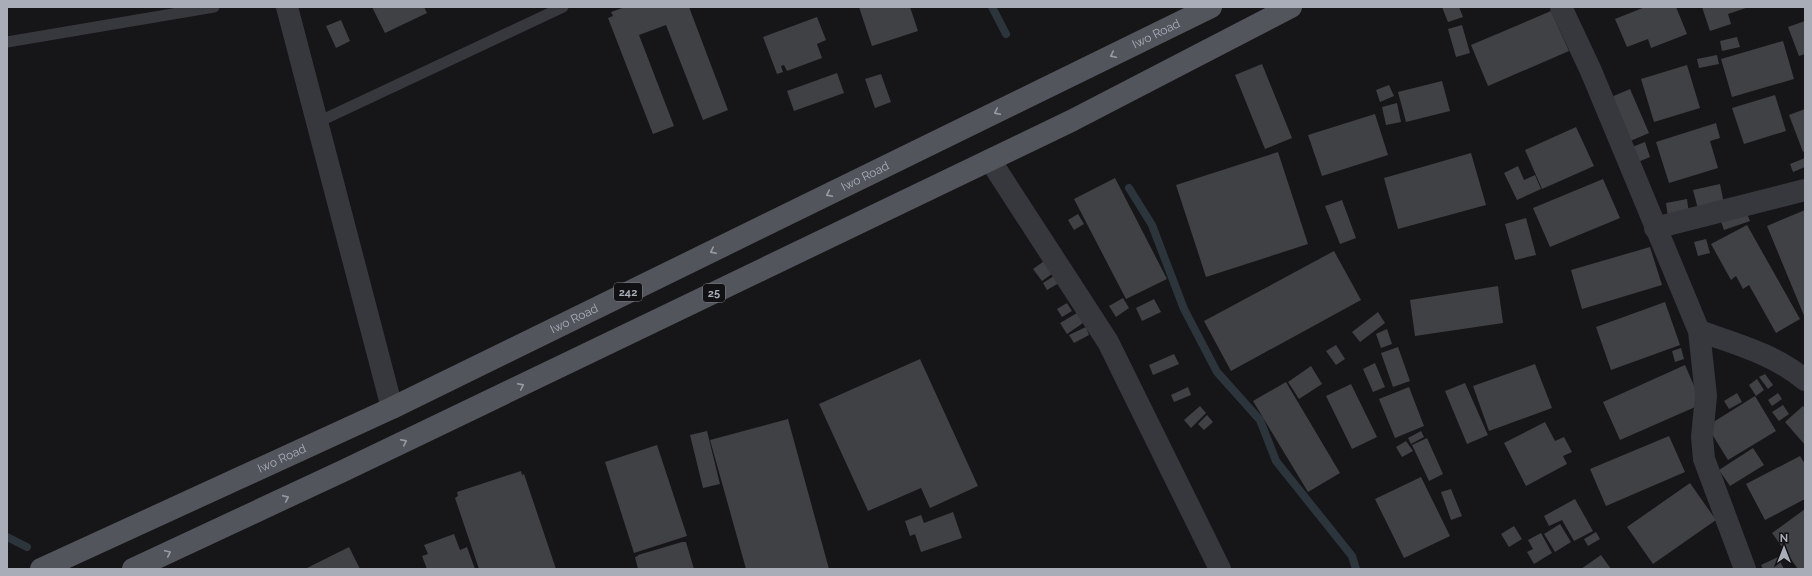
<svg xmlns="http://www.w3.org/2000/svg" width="1812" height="576" font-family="Raleway,sans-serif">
<rect width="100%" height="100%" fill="#161618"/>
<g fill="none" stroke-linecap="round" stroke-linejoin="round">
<!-- stream -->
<path stroke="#2c353c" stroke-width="8" d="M992,7L1006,34
M1129,188L1152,225L1184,309L1217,372L1260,420L1276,461L1352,556L1356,569
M7,537L27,547"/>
</g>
<!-- building -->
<path fill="#404145" d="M372,7H424L427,13L385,33Z
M625,7H689L728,110L703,120L666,25L639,35L674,126L653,134L608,18L613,16L611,12Z
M859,7H910L918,31L872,46Z
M1442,7H1459L1463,17L1448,22Z
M1645,7H1676L1687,34L1651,48L1648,39L1627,47L1615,19Z
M1702,7H1749L1728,14L1731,24L1710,31Z
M1551,11L1569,51L1488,86L1471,45Z
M817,17L826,40L817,44L822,58L787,71L784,65L781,66L783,72L777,74L763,37Z
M341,20L350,41L336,48L326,26Z
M1805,21V54L1799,56L1788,27Z
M1462,25L1470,53L1456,57L1448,29Z
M1737,37L1740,47L1722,51L1720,41Z
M1783,41L1794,79L1732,97L1721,59Z
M1717,55L1719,64L1699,68L1697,59Z
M1262,64L1292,138L1265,149L1235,75Z
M1687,65L1700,108L1654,122L1641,79Z
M837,73L844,93L794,111L787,91Z
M881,74L891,102L875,108L865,79Z
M1442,81L1450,111L1406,122L1398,92Z
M1389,85L1394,96L1380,102L1376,90Z
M1630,89L1649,133L1628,142L1609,98Z
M1775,95L1786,131L1744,144L1732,108Z
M1397,103L1401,122L1386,125L1382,107Z
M1805,109V151L1803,152L1789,115Z
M1375,114L1388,155L1322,176L1308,135Z
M1716,123L1720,138L1710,141L1718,168L1669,183L1656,142Z
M1576,127L1594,166L1542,189L1525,150Z
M1645,142L1650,157L1633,164L1627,149Z
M1278,152L1308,244L1206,277L1176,185Z
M1471,153L1486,205L1398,229L1384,178Z
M1805,158V167L1793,172L1790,164Z
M1518,166L1524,180L1535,175L1541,189L1517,200L1504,173Z
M1115,178L1167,279L1126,299L1074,199Z
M1603,179L1620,218L1550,247L1533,208Z
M1720,184L1724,204L1698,209L1693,190Z
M1687,199L1689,214L1668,217L1666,203Z
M1342,200L1356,238L1340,244L1325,206Z
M1745,209L1750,221L1724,230L1720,219Z
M1805,210V318L1767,226Z
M1078,214L1084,224L1074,230L1068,220Z
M1526,218L1536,255L1515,260L1505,224Z
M1747,225L1800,319L1776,333L1749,285L1743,289L1736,276L1731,280L1711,244Z
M1706,239L1710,253L1698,256L1694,242Z
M1650,247L1662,285L1582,309L1571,270Z
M1334,251L1361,300L1231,371L1204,321Z
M1047,259L1056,271L1042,281L1033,269Z
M1054,276L1059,283L1047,290L1043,283Z
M1498,286L1503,323L1415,336L1410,300Z
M1123,298L1129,308L1116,317L1109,306Z
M1154,299L1161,312L1142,321L1136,308Z
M1665,302L1680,345L1611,370L1596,327Z
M1067,303L1072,311L1062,317L1057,309Z
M1378,312L1385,323L1360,342L1352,332Z
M1077,313L1083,323L1067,334L1060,323Z
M1086,327L1089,335L1074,343L1069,335Z
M1387,329L1392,344L1381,348L1376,334Z
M1336,345L1345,359L1336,365L1326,351Z
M1398,347L1410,381L1393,387L1381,353Z
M1681,348L1684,359L1675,362L1672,351Z
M1174,354L1179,364L1153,375L1149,365Z
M920,359L978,486L930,508L921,488L868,511L819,404Z
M1375,363L1385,387L1373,392L1363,369Z
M1535,364L1552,408L1489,431L1473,386Z
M1685,365L1702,404L1620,440L1603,402Z
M1311,366L1322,384L1299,399L1288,382Z
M1765,374L1773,385L1768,389L1759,377Z
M1757,379L1764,390L1756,396L1749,385Z
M1286,382L1340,473L1308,492L1253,401Z
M1465,383L1488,435L1467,444L1445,391Z
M1351,384L1377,437L1352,449L1326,396Z
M1188,387L1191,395L1174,402L1171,395Z
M1409,387L1424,426L1395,438L1379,399Z
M1737,393L1742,402L1729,409L1724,401Z
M1778,393L1782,399L1772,406L1768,400Z
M1755,396L1776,431L1728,460L1707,426Z
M1783,405L1789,414L1779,421L1772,412Z
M1200,406L1206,413L1191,428L1184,420Z
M1803,406L1805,408V445L1785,422Z
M1207,415L1213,422L1204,430L1198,424Z
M788,419L829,569H746L710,440Z
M1545,422L1555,441L1564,437L1572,452L1563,456L1567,464L1526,486L1504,443Z
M707,431L720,484L703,488L690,435Z
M1421,431L1424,437L1411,444L1408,438Z
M1669,436L1685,472L1606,506L1590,469Z
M1427,438L1443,474L1429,481L1412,445Z
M1406,441L1413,451L1402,457L1396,447Z
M657,445L687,536L634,553L605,462Z
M1753,448L1764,465L1730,486L1719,470Z
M1800,456L1805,464V499L1765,520L1746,484Z
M521,471L522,475L524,474L556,569H479L455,498L458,496L457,492Z
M1421,477L1450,536L1404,558L1375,499Z
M1690,483L1716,520L1653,564L1627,527Z
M1451,489L1462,516L1451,520L1441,492Z
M1575,499L1593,531L1574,541L1562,520L1549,526L1544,516Z
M1805,509V569H1798L1772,533Z
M953,512L962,538L921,552L915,534L910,536L905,521L921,515L924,523Z
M1560,524L1571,542L1555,552L1544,534Z
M1514,526L1522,539L1509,547L1501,534Z
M1596,532L1600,539L1588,546L1584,539Z
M1541,533L1552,553L1534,564L1527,552L1533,549L1528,540Z
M454,534L460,550L467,547L475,569H427L422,556L428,554L424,545Z
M682,542H686L694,569H638L635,557L638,556V555Z
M349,547L360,569H305Z
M1601,555L1611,569H1581Z
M1778,557L1784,569H1763L1761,565Z"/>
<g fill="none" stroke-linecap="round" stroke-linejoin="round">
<!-- service -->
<path stroke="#37383d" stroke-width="11" d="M7,42L214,7
M318,122L563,7"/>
<!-- minor -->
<path stroke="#37383d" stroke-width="22" d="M287,7L392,408
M1561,7L1591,71L1699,331L1706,396L1702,437L1704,459L1745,569
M990,160L1108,342L1220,569
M1655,228L1805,190
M1699,331C1736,344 1774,354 1805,380"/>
<!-- primary -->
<g stroke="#53555c" stroke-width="22">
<path id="s1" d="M41,569L392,408L1211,7"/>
<path d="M133,569L345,470L1071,121L1291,7"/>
</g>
</g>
<!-- one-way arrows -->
<defs><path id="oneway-chevron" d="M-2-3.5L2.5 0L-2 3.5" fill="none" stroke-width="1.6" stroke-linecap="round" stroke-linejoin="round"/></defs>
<g stroke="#979ba6">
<use href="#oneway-chevron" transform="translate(1113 55) rotate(154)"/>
<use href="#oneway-chevron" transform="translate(997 112) rotate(154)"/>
<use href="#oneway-chevron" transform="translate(829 194) rotate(154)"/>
<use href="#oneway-chevron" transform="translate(713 251) rotate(154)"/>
<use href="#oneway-chevron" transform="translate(521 386) rotate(-26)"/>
<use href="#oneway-chevron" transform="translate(404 442) rotate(-26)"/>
<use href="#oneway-chevron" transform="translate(286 498) rotate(-25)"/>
<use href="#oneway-chevron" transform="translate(168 553) rotate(-25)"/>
</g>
<g text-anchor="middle" stroke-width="4" stroke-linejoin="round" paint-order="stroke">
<!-- shield labels -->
<g fill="#111113" stroke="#7b7e86" stroke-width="1">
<rect x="614" y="283" width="28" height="18" rx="3"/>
<rect x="703" y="284" width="22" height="18" rx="3"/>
</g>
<g font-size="11" font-weight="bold" fill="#a8adb8">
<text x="628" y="296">242</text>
<text x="714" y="297">25</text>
</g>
<!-- street labels -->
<g font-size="12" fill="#a8adb8" stroke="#111113">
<text dy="4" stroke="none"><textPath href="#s1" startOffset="1237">Iwo Road</textPath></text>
<text dy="4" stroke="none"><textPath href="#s1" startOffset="913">Iwo Road</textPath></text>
<text dy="4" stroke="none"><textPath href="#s1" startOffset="589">Iwo Road</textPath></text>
<text dy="4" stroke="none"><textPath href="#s1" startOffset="265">Iwo Road</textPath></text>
</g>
</g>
<!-- border -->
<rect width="1812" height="576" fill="none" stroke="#a8adb8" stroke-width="16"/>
<!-- north arrow -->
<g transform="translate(1784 548)" stroke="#111113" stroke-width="3" paint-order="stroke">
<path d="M0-3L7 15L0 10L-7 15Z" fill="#a8adb8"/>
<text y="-6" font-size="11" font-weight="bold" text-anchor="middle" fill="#a8adb8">N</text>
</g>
</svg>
